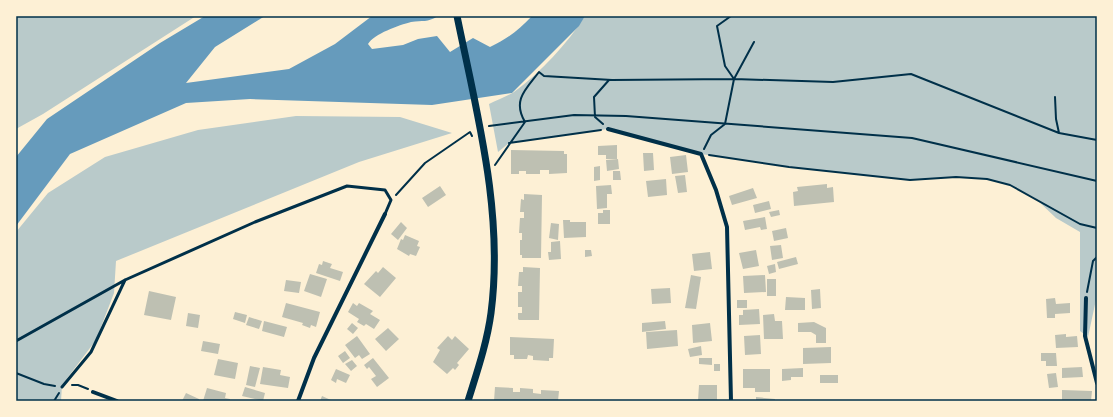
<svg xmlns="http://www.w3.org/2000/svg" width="1113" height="417" font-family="'Source Sans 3',sans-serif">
<rect width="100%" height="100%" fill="#fdf0d5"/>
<!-- green -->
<path fill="#b9caca" d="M16,16H196L43,114L16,129Z
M585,16H1097V295L1088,337L1080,331V232L1056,218L1035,198L1010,185L987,179L956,177L910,180L789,167L701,154L608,129L509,143L498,152L489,104C497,100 506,97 514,92C541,72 567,44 585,16Z
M296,116L400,117L452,133L359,162L116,261L114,293L96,340L62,385L61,401H16V232L48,193L105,157L198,130Z"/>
<!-- water -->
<path fill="#669bbc" d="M205,16H265L215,47L186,83L289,69L335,44L372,16H438C427,23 423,20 411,22C399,25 374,34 368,44L372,49L403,45L418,39L437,36L450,52L473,38L490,47C507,39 519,30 532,16H585L579,26L512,93L432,105L250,99L186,103L70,154L16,226V157L47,119L160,43Z"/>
<!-- building -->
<path fill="#bec0b2" d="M617,145V159H606V155H598V146Z
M511,150L564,151V154H567V173L549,174V170H540V174H526V171H519V174H511Z
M643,153H653L654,170L644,171Z
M686,155L688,172L672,174L670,157Z
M618,159L619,169L607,171L606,160Z
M600,166V180L594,181V167Z
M613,171H620L621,180H613Z
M685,175L687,192L678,193L675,176Z
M666,179L667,195L648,197L646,181Z
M827,184V188L833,187L834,202L794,206L793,192L798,191L797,187Z
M611,185L612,194H607V208L597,209L596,186Z
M440,186L446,195L428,207L422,198Z
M753,188L757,198L732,205L729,196Z
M524,194L542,195L541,258H522V255H520V240H522V233H519L520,218H524V212H520L521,199L524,200Z
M769,201L771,209L755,213L753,205Z
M603,210H610V224H598V213H603Z
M779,210L780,215L771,217L769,212Z
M765,217L767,229L761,230L760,227L745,230L743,221Z
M563,220H570V222H586V237L564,238Z
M401,222L407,228L398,240L391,234Z
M551,223L559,224L558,240L549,238Z
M786,228L788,238L774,241L772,231Z
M405,235L419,241L417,246L420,247L416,256L410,254L409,256L397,249L401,239L403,240Z
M560,241L561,259L549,260L548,252H551V242Z
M781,245L783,258L772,260L770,246Z
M585,250H591L592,256L585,257Z
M756,250L759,266L743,269L739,253Z
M710,252L712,269L694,271L692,254Z
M796,257L798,264L779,269L777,262Z
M323,261L332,264L330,268L343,272L340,281L316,273L319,264L322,265Z
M775,264L776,272L769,274L767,266Z
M383,267L396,278L380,297L364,284L376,271L378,273Z
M523,267L540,268L539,320H519L518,319V313H522V307H518V292H522V286H518L519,272H523Z
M310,274L327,279L321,297L304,291Z
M691,275L701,277L696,309L685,308Z
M765,275L766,292L744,293L743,276Z
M767,279H776V296H767Z
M286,280L301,282L299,293L284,291Z
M670,288L671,303L652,304L651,289Z
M820,289L821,308L812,309L811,290Z
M149,291L176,297L171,320L144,315Z
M786,297L805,298V310H785Z
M1055,298L1056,304L1070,303V313L1055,314V318H1047L1046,299Z
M737,300H747V308H737Z
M286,303L320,312L316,327L311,325L310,328L302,325L303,323L282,317Z
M353,303L357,306L359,303L373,311L370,314L380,320L374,329L366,324L364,326L357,322L359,319L348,312Z
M759,309L760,324L739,325V315H743V310Z
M235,312L247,315L245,323L233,319Z
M188,313L200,315L198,328L186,326Z
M774,314L775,321H782L783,339H764L763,315Z
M249,317L262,321L259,329L246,325Z
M264,321L287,327L284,337L262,331Z
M665,321L666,329L642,332V323Z
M814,322L826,328V343H816V335L811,332H798V323Z
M352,323L358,328L353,334L347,329Z
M710,323L712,341L693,343L692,325Z
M388,328L399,339L386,351L375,339Z
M677,330L678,346L647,349L646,332Z
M1066,334V337L1077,336L1078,347L1056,348L1055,335Z
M760,335L761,354L745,355L744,336Z
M357,336L370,354L362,359L359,355L355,358L345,345Z
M448,336L452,340L455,336L469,349L457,363L459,365L455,370L453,368L447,374L433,362L440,350L437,348Z
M510,337L554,339L553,358H549V361L533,360V356L528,355L527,359H514V355H510Z
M203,341L220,344L218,354L201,351Z
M701,346L702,355L690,357L688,349Z
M831,347V363L803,364V348Z
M345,351L350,358L343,363L338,356Z
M1041,353H1056L1057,366H1046V361H1041Z
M373,358L389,378L377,387L371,379L376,376L369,367L367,369L364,365Z
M699,358H712V365L699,364Z
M218,359L238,363L235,379L214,375Z
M352,360L357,366L351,371L345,364Z
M714,364H720V371H714Z
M250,366L260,368L255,387L246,385Z
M263,367L281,370L280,375L290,377L288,388L260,384Z
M1082,367L1083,377L1062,378V368Z
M803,368V377H791V380L782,381V369Z
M336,369L350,375L346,383L337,379L336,383L331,380Z
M743,369H770V392H755V388H743Z
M1056,373L1058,387L1049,388L1047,374Z
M820,375H838V383H820Z
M699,385H717V401H698Z
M245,387L265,393L263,401L242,396Z
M495,387L513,388V392H520V388L533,389V393L541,394V390L559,391L558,401H494Z
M207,388L226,393L225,398L230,399V401H203Z
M1062,390L1092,391L1091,401H1062Z
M186,393L199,399V401H182Z
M322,396L333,401H320Z
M756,397L775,399V401H756Z"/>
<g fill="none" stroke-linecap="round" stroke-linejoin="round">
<!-- path -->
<path stroke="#003049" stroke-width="2" d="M731,16L717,26L725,66L734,79
M734,79L754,42
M1055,97L1056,119L1059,133
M603,124L595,117L594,97L609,80
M489,126L574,115L626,116L912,138L1097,181
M509,143L601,130
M704,149L711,135L725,124L734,79L833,82L911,74L1059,133L1097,140
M709,155L789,167L910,180L956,177L987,179L1010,185L1080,224L1097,228
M495,165L525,122C512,100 526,89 539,72L544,76L612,80L734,79
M396,195L425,163L470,132L472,136
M1087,292L1093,261L1097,257
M16,373L44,384L55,386
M72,385H78L88,389
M54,401L59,393"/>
<!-- service -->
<path stroke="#003049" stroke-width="3" d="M16,341L125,280L255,222L347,186L385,190L391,200L385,214
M62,387L91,352L125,280"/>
<!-- minor -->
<path stroke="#003049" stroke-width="4" d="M608,129L701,154L716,190L727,227L731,401
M1086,298L1085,336L1097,383
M93,392L117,401
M298,401L314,358L385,214"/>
<!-- tertiary -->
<path stroke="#003049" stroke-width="7" d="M457,16C477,114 504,213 491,313C487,343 477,372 468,401"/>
</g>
<!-- border -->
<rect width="1113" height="417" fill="none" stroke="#fdf0d5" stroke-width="34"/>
<rect x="17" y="17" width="1079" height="383" fill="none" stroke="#003049" stroke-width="1.5"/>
</svg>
